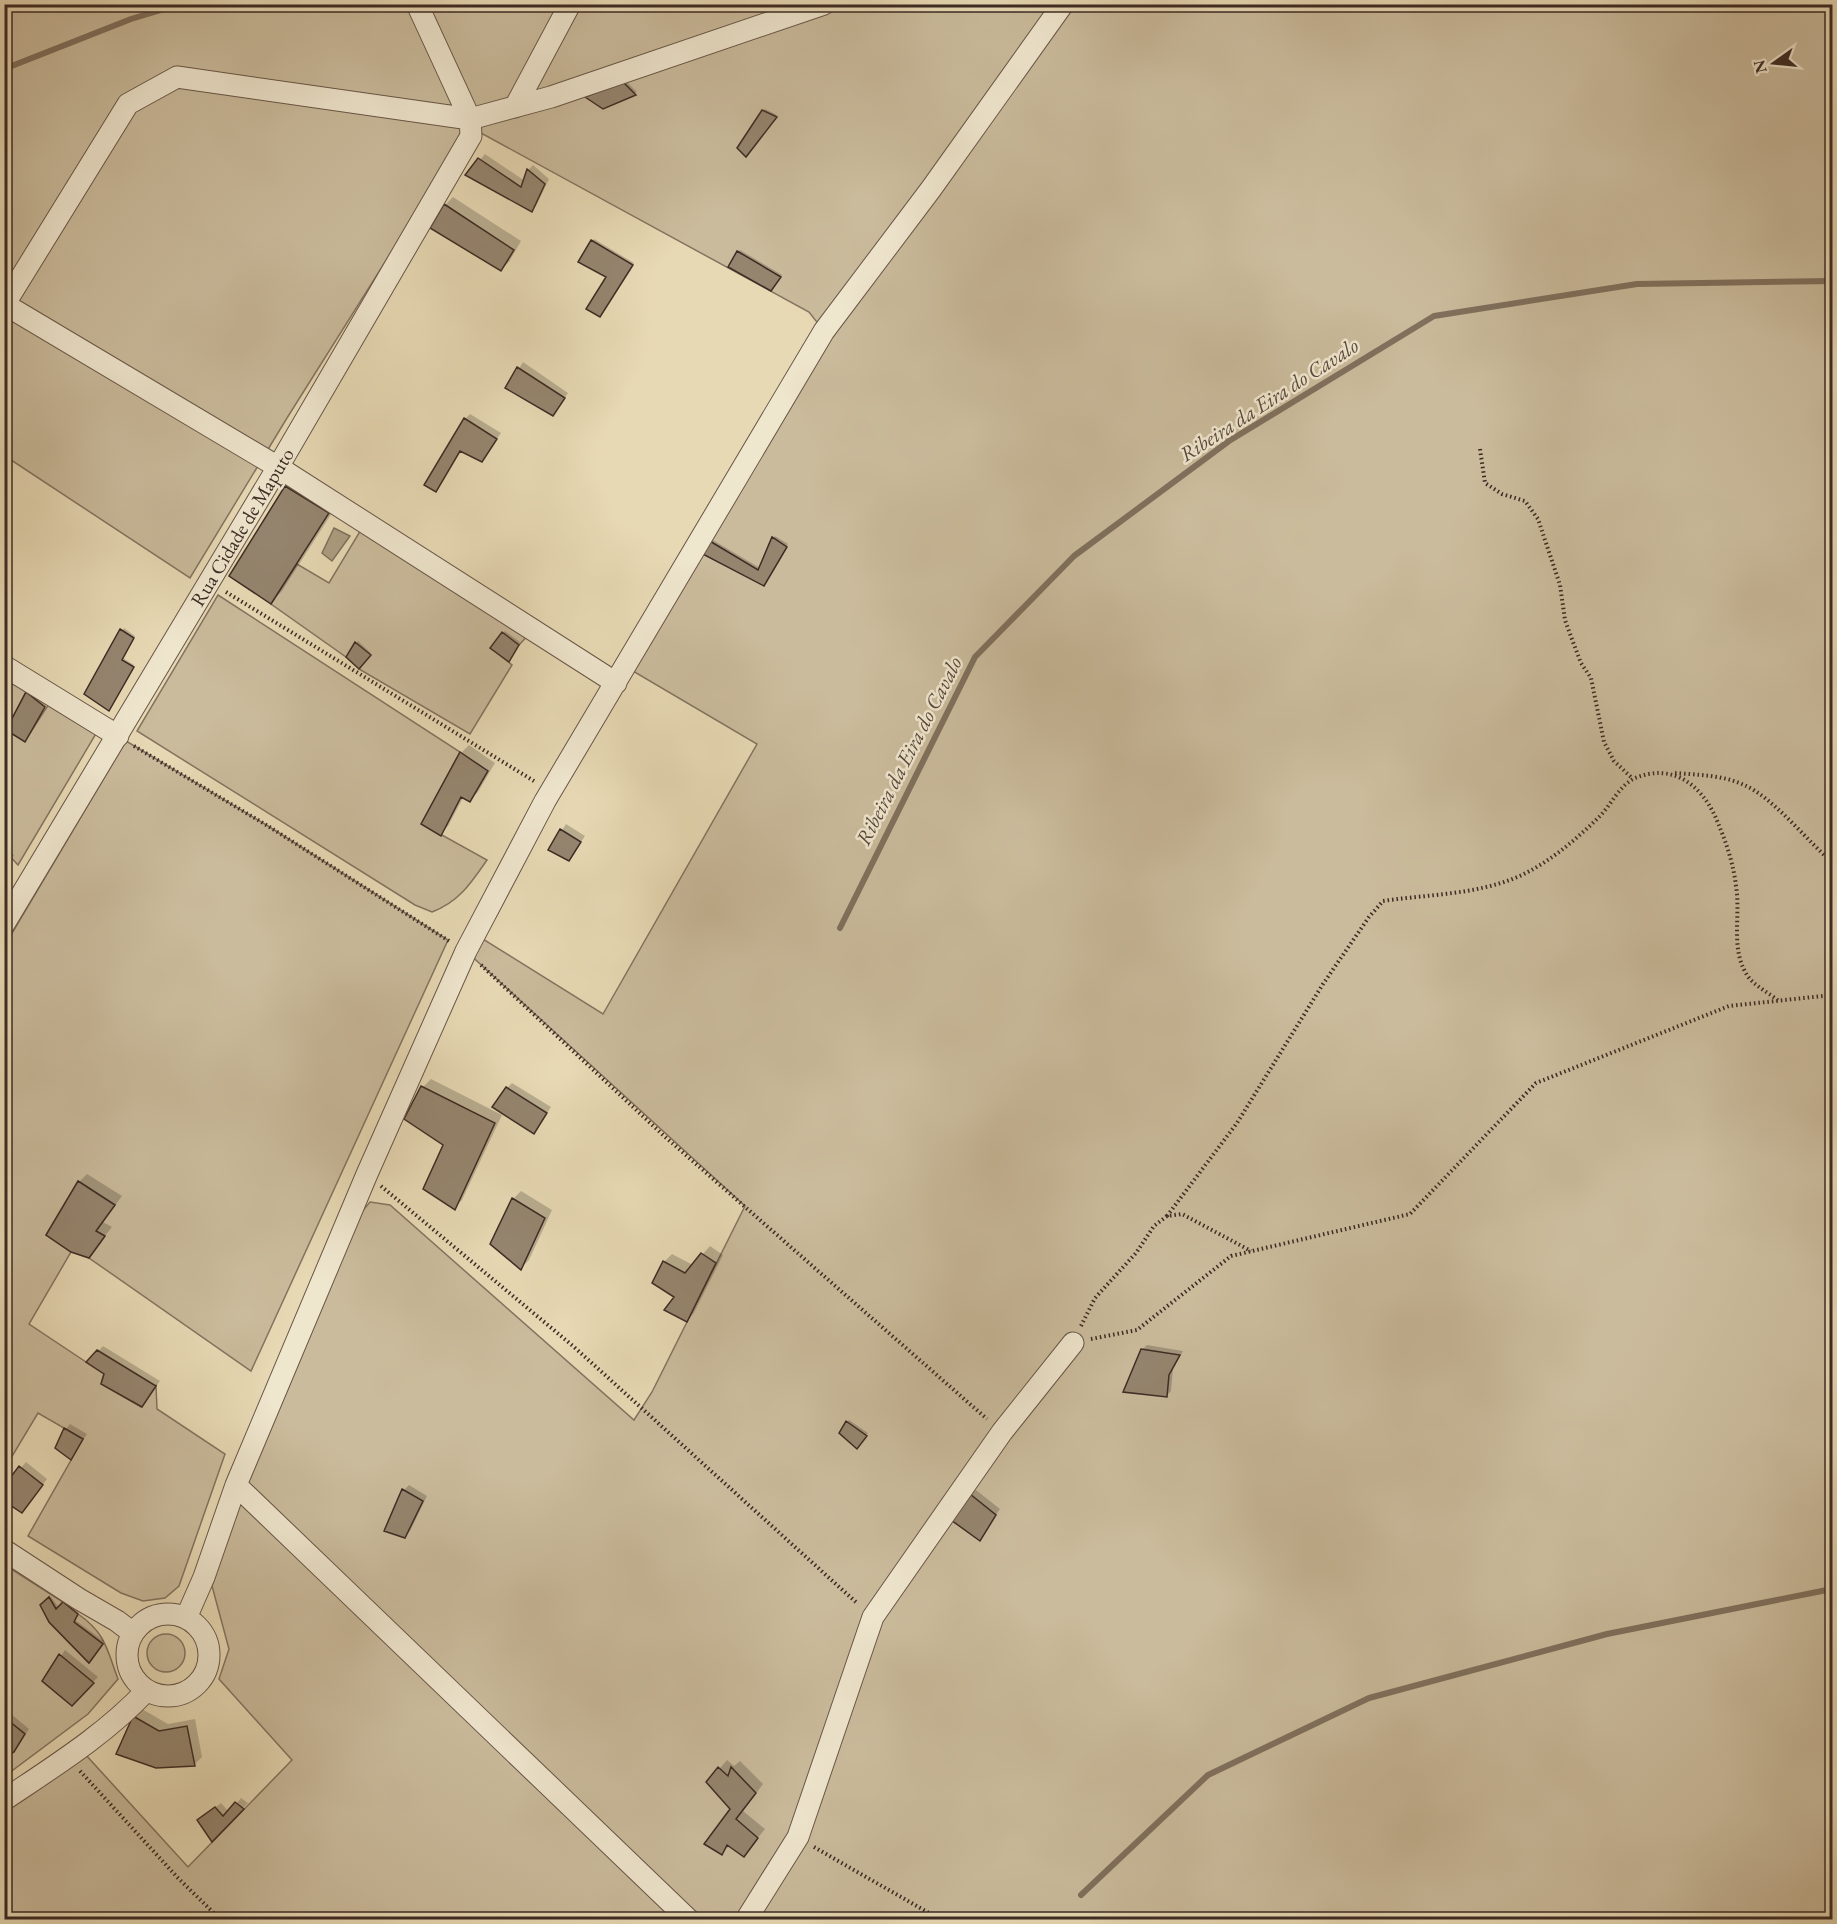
<svg xmlns="http://www.w3.org/2000/svg" width="1837" height="1924" font-family="'EB Garamond',serif">
<rect width="100%" height="100%" fill="#e7d9b4"/>
<filter id="stains"><feTurbulence type="fractalNoise" baseFrequency=".00333" numOctaves="4"/><feColorMatrix values="0 0 0 0 .2 0 0 0 0 .09 0 0 0 0 .02 0 0 0 .5 -.17"/></filter>
<radialGradient id="worn" r=".72"><stop offset=".6" stop-color="#630" stop-opacity="0"/><stop offset="1" stop-color="#630" stop-opacity=".3"/></radialGradient>
<!-- green -->
<path fill="#cabb9c" stroke="#847360" stroke-width="1.5" d="M5,5H1832V1919L5,1920V1806L85,1754L188,1867L292,1760L219,1679L229,1649L212,1586L256,1453L354,1221L370,1202L390,1205L634,1420L652,1392L745,1206L466,951L475,934L603,1014L757,744L626,667L824,331L809,312L470,127L287,418L190,578L5,456Z
M365,523L533,630L519,645L491,648L512,665L470,734L359,669L370,655L346,657L271,604L297,564L329,583Z
M218,595L460,752L422,824L487,860C471,883 459,902 432,912L415,905L137,731Z
M4,667L26,692L6,730L25,741L54,696L97,732L18,865L5,851Z
M126,741L268,826L448,940L251,1371L89,1258L105,1236L96,1231L115,1205L78,1181L46,1235L71,1252L29,1324L104,1374L101,1384L141,1407L156,1386L157,1409L225,1454L179,1586L165,1598L143,1601L121,1593L28,1536L83,1439L38,1413L5,1468V945Z
M5,1565L63,1602L56,1609L49,1597L41,1605L49,1622L89,1663L103,1644L74,1622L78,1614C106,1633 107,1650 118,1679L88,1714L5,1776Z
M147 1653a19 19 0 1 1 38 0a19 19 0 1 1-38 0Z"/>
<!-- water -->
<path fill="#ad9e83" stroke="#80705d" stroke-width="1.5" d="M334,528L350,536L332,561L322,553Z"/>
<!-- shadow -->
<path fill="#0003" d="M626,81L637,92L603,107Z
M765,109L777,115L748,153L763,111Z
M485,154L525,181L528,170L533,165L549,179L536,206L531,211L467,175Z
M453,197L521,241L509,262L501,269L445,205Z
M594,239L634,263L602,313L608,276L592,241Z
M740,250L782,275L773,287L738,252Z
M523,362L568,393L553,414L507,388Z
M470,414L501,433L482,460L461,450L435,490L465,419Z
M297,476L339,502L282,591L271,602L286,487Z
M706,536L760,568L775,536L788,544L766,582L698,549Z
M124,628L135,636L123,658L134,665L110,707L86,693Z
M505,631L520,642L511,658L503,633Z
M358,641L371,653L359,667L348,656Z
M33,688L49,701L24,740L8,729L28,693Z
M469,745L495,763L478,792L470,800L464,796L448,826L440,834L461,753Z
M566,824L585,836L569,860L550,849Z
M4,847L14,855L4,872Z
M431,1079L502,1115L462,1200L454,1208L445,1145L423,1087Z
M512,1083L551,1107L534,1132L507,1088Z
M87,1174L122,1196L103,1222L112,1227L88,1257L79,1182Z
M521,1191L552,1210L529,1260L521,1268L513,1199Z
M710,1246L723,1255L694,1313L687,1321L664,1262L672,1254L693,1265Z
M1147,1345L1183,1351L1173,1369L1171,1391L1166,1396L1142,1350Z
M103,1346L160,1381L141,1406L105,1374L88,1362Z
M849,1420L868,1433L857,1446L847,1422Z
M70,1424L87,1434L71,1458L56,1448L66,1429Z
M26,1462L47,1479L27,1506L4,1488Z
M409,1485L427,1496L410,1531L405,1536L404,1490Z
M976,1490L1000,1509L980,1539L971,1495Z
M51,1597L59,1608L66,1601L79,1611L75,1620L104,1641L91,1660L42,1605Z
M65,1650L98,1677L72,1704L44,1681Z
M4,1708L29,1729L19,1745L4,1755Z
M142,1709L168,1724L195,1719L202,1757L194,1765L134,1717Z
M727,1760L734,1766L740,1761L763,1784L743,1811L765,1829L744,1855L730,1845L722,1853L732,1809L708,1782Z
M241,1798L248,1803L212,1840L204,1816L221,1803L229,1812Z"/>
<g fill="none" stroke-linecap="round" stroke-linejoin="round">
<!-- stream -->
<path stroke="#80705d" stroke-width="6" d="M4,69L131,19L181,4
M840,928L975,657L1074,556L1229,441L1434,316L1637,284L1832,281
M1081,1895L1208,1775L1369,1698L1607,1634L1832,1589"/>
</g>
<!-- building -->
<path fill="#95856f" stroke="#3d2b24" stroke-width="1.5" d="M623,82L636,95L603,109L585,97Z
M762,110L777,117L746,157L737,148Z
M478,158L521,187L527,169L545,184L532,212L465,175Z
M444,204L514,250L501,271L430,228Z
M591,240L633,265L600,317L586,309L606,277L578,262Z
M737,251L781,277L771,291L728,267Z
M517,367L565,398L553,416L505,388Z
M464,418L497,439L482,462L460,451L436,492L424,485Z
M285,486L329,513L271,604L229,576Z
M703,537L758,570L772,537L787,547L764,586L695,550Z
M120,629L134,638L122,660L134,667L109,711L84,694Z
M502,632L519,645L509,662L490,648Z
M355,642L371,655L359,669L346,657Z
M26,692L45,707L25,742L6,730Z
M460,752L488,771L470,802L461,797L441,836L421,824Z
M560,829L581,842L569,861L548,850Z
M421,1086L495,1123L455,1210L423,1189L443,1145L404,1119Z
M506,1087L547,1113L534,1134L492,1107Z
M78,1181L115,1205L96,1231L105,1236L89,1258L71,1252L46,1235Z
M512,1198L545,1218L521,1270L490,1244Z
M701,1253L716,1263L687,1322L664,1310L674,1297L652,1283L663,1261L685,1273Z
M1141,1349L1180,1355L1169,1375L1167,1397L1123,1392Z
M97,1350L156,1386L142,1407L101,1384L104,1374L86,1362Z
M846,1421L867,1436L857,1449L839,1433Z
M64,1428L83,1439L71,1460L55,1448Z
M19,1466L43,1485L22,1513L4,1501V1486Z
M402,1489L423,1501L405,1538L384,1531Z
M970,1494L996,1515L980,1541L951,1520Z
M49,1597L56,1609L63,1602L78,1614L74,1622L103,1644L89,1663L49,1622L40,1605Z
M59,1654L94,1683L72,1706L42,1681Z
M133,1716L159,1731L187,1726L195,1766L156,1768L116,1754Z
M4,1717L25,1734L14,1752L4,1758Z
M718,1767L728,1776L731,1767L756,1793L736,1819L758,1838L744,1857L727,1845L722,1855L704,1844L730,1809L706,1782Z
M235,1802L244,1809L212,1842L197,1820L215,1807L223,1816Z"/>
<g fill="none" stroke-linecap="round" stroke-linejoin="round">
<!-- minor casing -->
<g stroke="#685648" stroke-width="23">
<path id="minor" d="M515,107L570,4
M4,304L278,467L616,683
M4,305L128,104L177,77L470,119L551,97L824,4
M4,666L118,736
M4,924L278,467L471,136L470,119L417,4
M236,1485L689,1920
M4,1550L79,1599L117,1621L133,1633
M127 1655a41 41 0 1 1 82 0a41 41 0 1 1-82 0Z
M186,1618L204,1577L236,1485L367,1174L466,951L545,801L824,331L931,189L1063,4
M4,1800C53,1767 106,1734 146,1691
M746,1920L798,1837L873,1617L1002,1432L1073,1343"/>
</g>
<!-- path -->
<path stroke="#3d2b24" stroke-width="4" stroke-dasharray="1.5 3" stroke-linecap="butt" d="M1480,449L1485,483L1502,494L1525,501L1538,519L1560,585L1565,620L1573,642L1581,663L1591,678L1604,742L1614,761L1633,779
M226,592L534,781
M134,746L268,826L449,941
M1675,773C1699,775 1723,775 1744,785C1773,797 1807,841 1832,862
M481,965L663,1135L987,1419
M381,1186L573,1346L858,1604
M1167,1216L1237,1123L1323,984L1369,917L1383,901C1430,894 1478,895 1522,875C1551,861 1578,838 1601,815C1612,803 1620,785 1635,778C1672,763 1700,784 1715,816C1725,839 1733,861 1736,886C1741,916 1730,948 1747,975C1753,985 1769,993 1779,1001
M1081,1326L1095,1298L1136,1253L1154,1226L1167,1216L1182,1214L1251,1251
M1091,1339L1137,1330L1231,1256L1410,1214L1536,1083L1729,1006L1832,995
M80,1771L178,1878L221,1920
M814,1847L941,1920"/>
<!-- minor -->
<use href="#minor" stroke="#efe6ce" stroke-width="21"/>
</g>
<g text-anchor="middle" stroke-width="5" stroke-linejoin="round" paint-order="stroke">
<!-- street labels -->
<g font-size="20" fill="#3d2b24" stroke="#efe6ce">
<text transform="translate(242 527) rotate(-59)" y="7">Rua Cidade de Maputo</text>
</g>
<!-- water labels -->
<g font-size="21" font-style="italic" fill="#59483c" stroke="#efe6ce">
<text transform="translate(1269 400) rotate(-33)" y="7">Ribeira da Eira do Cavalo</text>
<text transform="translate(909 751) rotate(-63)" y="7">Ribeira da Eira do Cavalo</text>
</g>
</g>
<!-- margin -->
<rect width="1837" height="1924" fill="none" stroke="#e7d9b4" stroke-width="24"/>
<rect x="6" y="6" width="1825" height="1912" fill="none" stroke="#3d2b24" stroke-width="3"/>
<rect x="12" y="12" width="1813" height="1900" fill="none" stroke="#3d2b24" stroke-width="1.5"/>
<!-- north arrow -->
<g transform="translate(1774 63) rotate(255)" stroke="#efe6ce" stroke-width="4.5" paint-order="stroke">
<path d="M0-4.5L10 22L0 15L-10 22Z" fill="#3d2b24"/>
<text y="-9" font-size="16" font-weight="bold" text-anchor="middle" fill="#3d2b24">N</text>
</g>
<rect width="100%" height="100%" filter="url(#stains)"/>
<rect width="100%" height="100%" fill="url(#worn)"/>
</svg>
